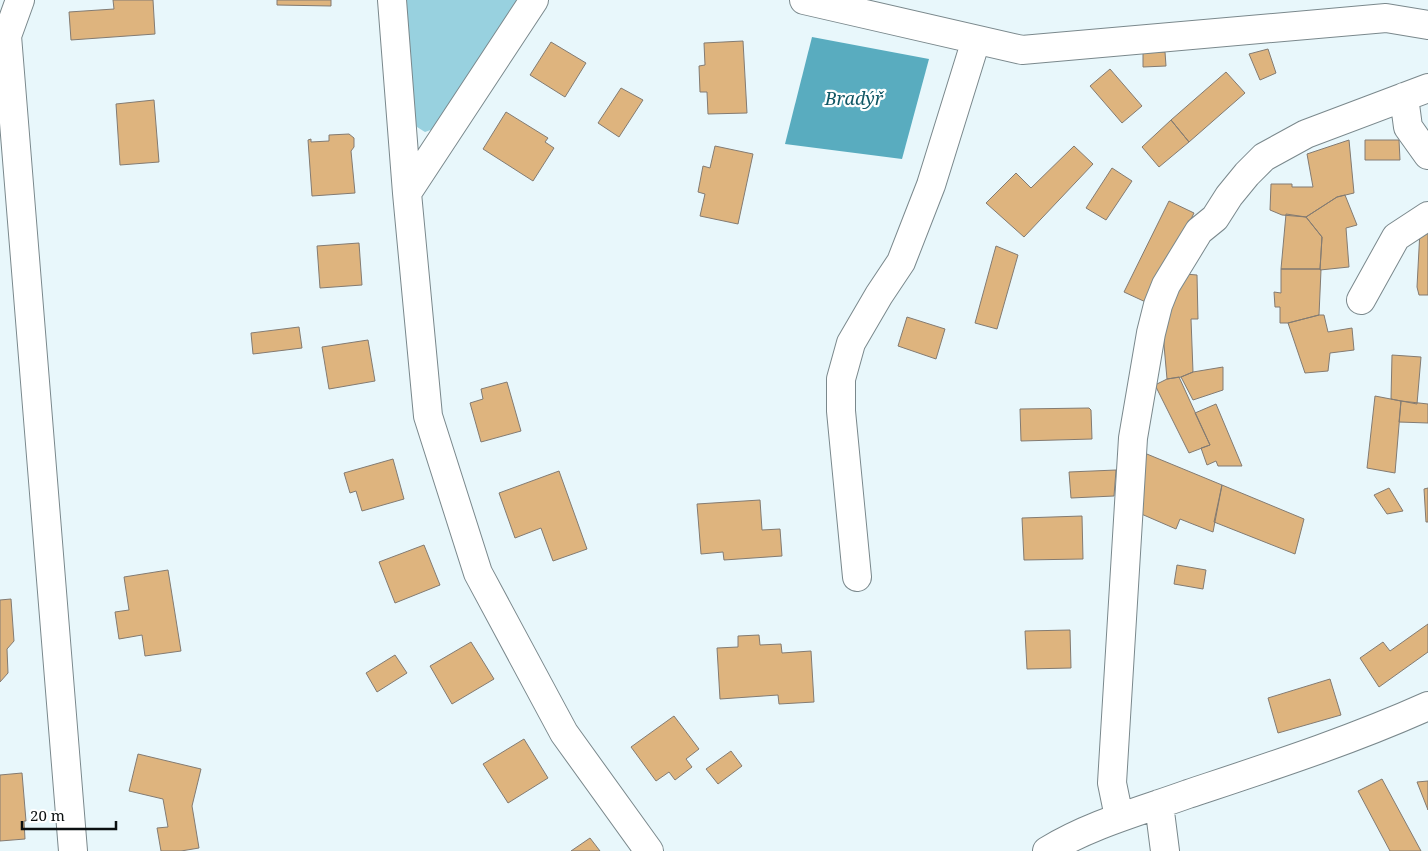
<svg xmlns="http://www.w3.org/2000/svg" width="1428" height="851" font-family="'Noto Serif',serif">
<rect width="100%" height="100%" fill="#e8f7fb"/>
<!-- green -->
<path fill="#98d1df" d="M404,0H526L439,127L425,132L417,127L413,120Z"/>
<!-- water -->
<path fill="#59acbf" d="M812,37L929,59L902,159L785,144Z"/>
<!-- building -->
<path fill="#deb47e" stroke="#837b72" d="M113,0H153L155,34L71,40L69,12L114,9Z
M277,0H331V6L277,5Z
M743,41L747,113L708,114L707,92H700L699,66L705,65L704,43Z
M551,42L586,63L565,97L530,75Z
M1268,49L1276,73L1260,80L1249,54Z
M1165,52L1166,66L1143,67V53Z
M1110,69L1142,106L1122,123L1090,86Z
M1226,72L1245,93L1189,142L1171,120Z
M621,88L643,100L619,137L598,123Z
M154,100L159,162L120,165L116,104Z
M506,112L548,138L545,142L554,148L533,181L483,149Z
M1171,120L1189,142L1159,167L1142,147Z
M349,134L354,138V147L351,151L355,193L312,196L308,140L311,139V142L329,141V135Z
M1349,140L1354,193L1337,197L1306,217L1282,215L1270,210L1271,184H1292V187H1313L1307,154Z
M1365,140H1399L1400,160H1365Z
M715,146L753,154L738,224L700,216L705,194L698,192L703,166L710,168Z
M1074,146L1093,164L1024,237L986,203L1016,173L1031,188Z
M1112,168L1132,181L1106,220L1086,208Z
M1345,195L1357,225L1346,228L1349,267L1320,270L1322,237L1306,217L1337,197Z
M1169,201L1194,213L1150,304L1124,292Z
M1286,214L1306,217L1322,237L1320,269H1281Z
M1428,229V295H1419L1417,287L1420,230Z
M359,243L362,285L320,288L317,246Z
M996,246L1018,255L997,329L975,323Z
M1281,269H1320L1321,270L1319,315L1288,323H1280V307H1275L1274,292L1281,293Z
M1185,274L1197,275L1198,319H1191L1193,372L1181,377L1167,379L1164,345V305Z
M1319,315H1324L1328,332L1352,328L1354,350L1330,353L1328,371L1305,373L1288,323Z
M907,317L945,329L936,359L898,346Z
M299,327L302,348L253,354L251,333Z
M368,340L375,381L329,389L322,347Z
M1392,355L1421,357L1417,404L1391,399Z
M1223,367V390L1193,400L1181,377L1193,372Z
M1179,377L1210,445L1189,453L1155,385L1167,379Z
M507,382L521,431L481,442L470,403L483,399L481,389Z
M1375,396L1401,401L1395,473L1367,468Z
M1401,401L1428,404V423L1399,422Z
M1216,404L1242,466H1218L1216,461L1207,465L1201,448L1210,445L1195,413Z
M1089,408L1091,410L1092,439L1021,441L1020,409Z
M1142,452L1222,485L1213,532L1180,519L1176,529L1139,513Z
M393,459L404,499L362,511L356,491L350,493L344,473Z
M1116,470L1114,496L1071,498L1069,472Z
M559,471L587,549L553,561L541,528L515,538L499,493Z
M1222,485L1304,519L1295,554L1214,522Z
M1389,488L1403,511L1387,514L1374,495Z
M1428,488V522H1426L1424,489Z
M760,500L762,530L780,529L782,556L724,560L723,552L701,554L697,504Z
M1082,516L1083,559L1024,560L1022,518Z
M424,545L440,585L395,603L379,562Z
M1177,565L1206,570L1203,589L1174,584Z
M168,570L181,651L145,656L142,635L119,639L115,612L129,610L124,577Z
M11,599L14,641L7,649L8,673L0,682V600Z
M1428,624V652L1379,687L1360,658L1383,642L1390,651Z
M1070,630L1071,668L1027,669L1025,631Z
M759,635L760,645L781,644L782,653L811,651L814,702L779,704L778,695L720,699L717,648L738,647V636Z
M471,642L494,679L452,704L430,666Z
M395,655L407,673L377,692L366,673Z
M1330,679L1341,715L1278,733L1268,698Z
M674,716L699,749L686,759L692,767L675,780L669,772L656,781L631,747Z
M524,739L548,778L508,803L483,764Z
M731,751L742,766L718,784L706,769Z
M138,754L201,769L192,806L199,848L181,851H161L157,828L168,827L163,799L129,791Z
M22,773L26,821H24L25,839L0,841V775Z
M1382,779L1421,851H1390L1358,791Z
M1428,781V810L1417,782Z
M590,838L600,851H571Z"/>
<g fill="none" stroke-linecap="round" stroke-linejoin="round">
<!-- minor casing -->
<g stroke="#7a888c" stroke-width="30">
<path id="minor" d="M20,0L7,36L73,851
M392,0L407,193L428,416L478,573L564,733L649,851
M804,0L1022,50L1386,18L1428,25
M1404,97L1408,127L1428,155
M407,193L534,0
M1361,300L1396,237L1428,216
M857,577L841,411V379L851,343L879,295L901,262L931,185L976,40
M1159,804L1165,851
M1119,817L1112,783L1133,438L1151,333L1158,305L1166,285L1199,231L1215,218L1229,196L1247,174L1264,157L1306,134L1428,88
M1047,851C1091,824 1141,811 1188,794C1269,767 1350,741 1428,706"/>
</g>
<!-- minor -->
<use href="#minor" stroke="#fff" stroke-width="28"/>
</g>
<g text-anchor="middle" stroke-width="4.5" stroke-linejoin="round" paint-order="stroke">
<!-- water labels -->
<g font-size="18" font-style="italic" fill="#0f5765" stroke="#fff">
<text x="854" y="105">Bradýř</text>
</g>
</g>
<!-- scale -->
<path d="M22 821v8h94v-8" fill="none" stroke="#0b1011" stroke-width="2.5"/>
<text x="30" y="821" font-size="15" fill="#0b1011" stroke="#ffffff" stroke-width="4" paint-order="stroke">20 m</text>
</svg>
